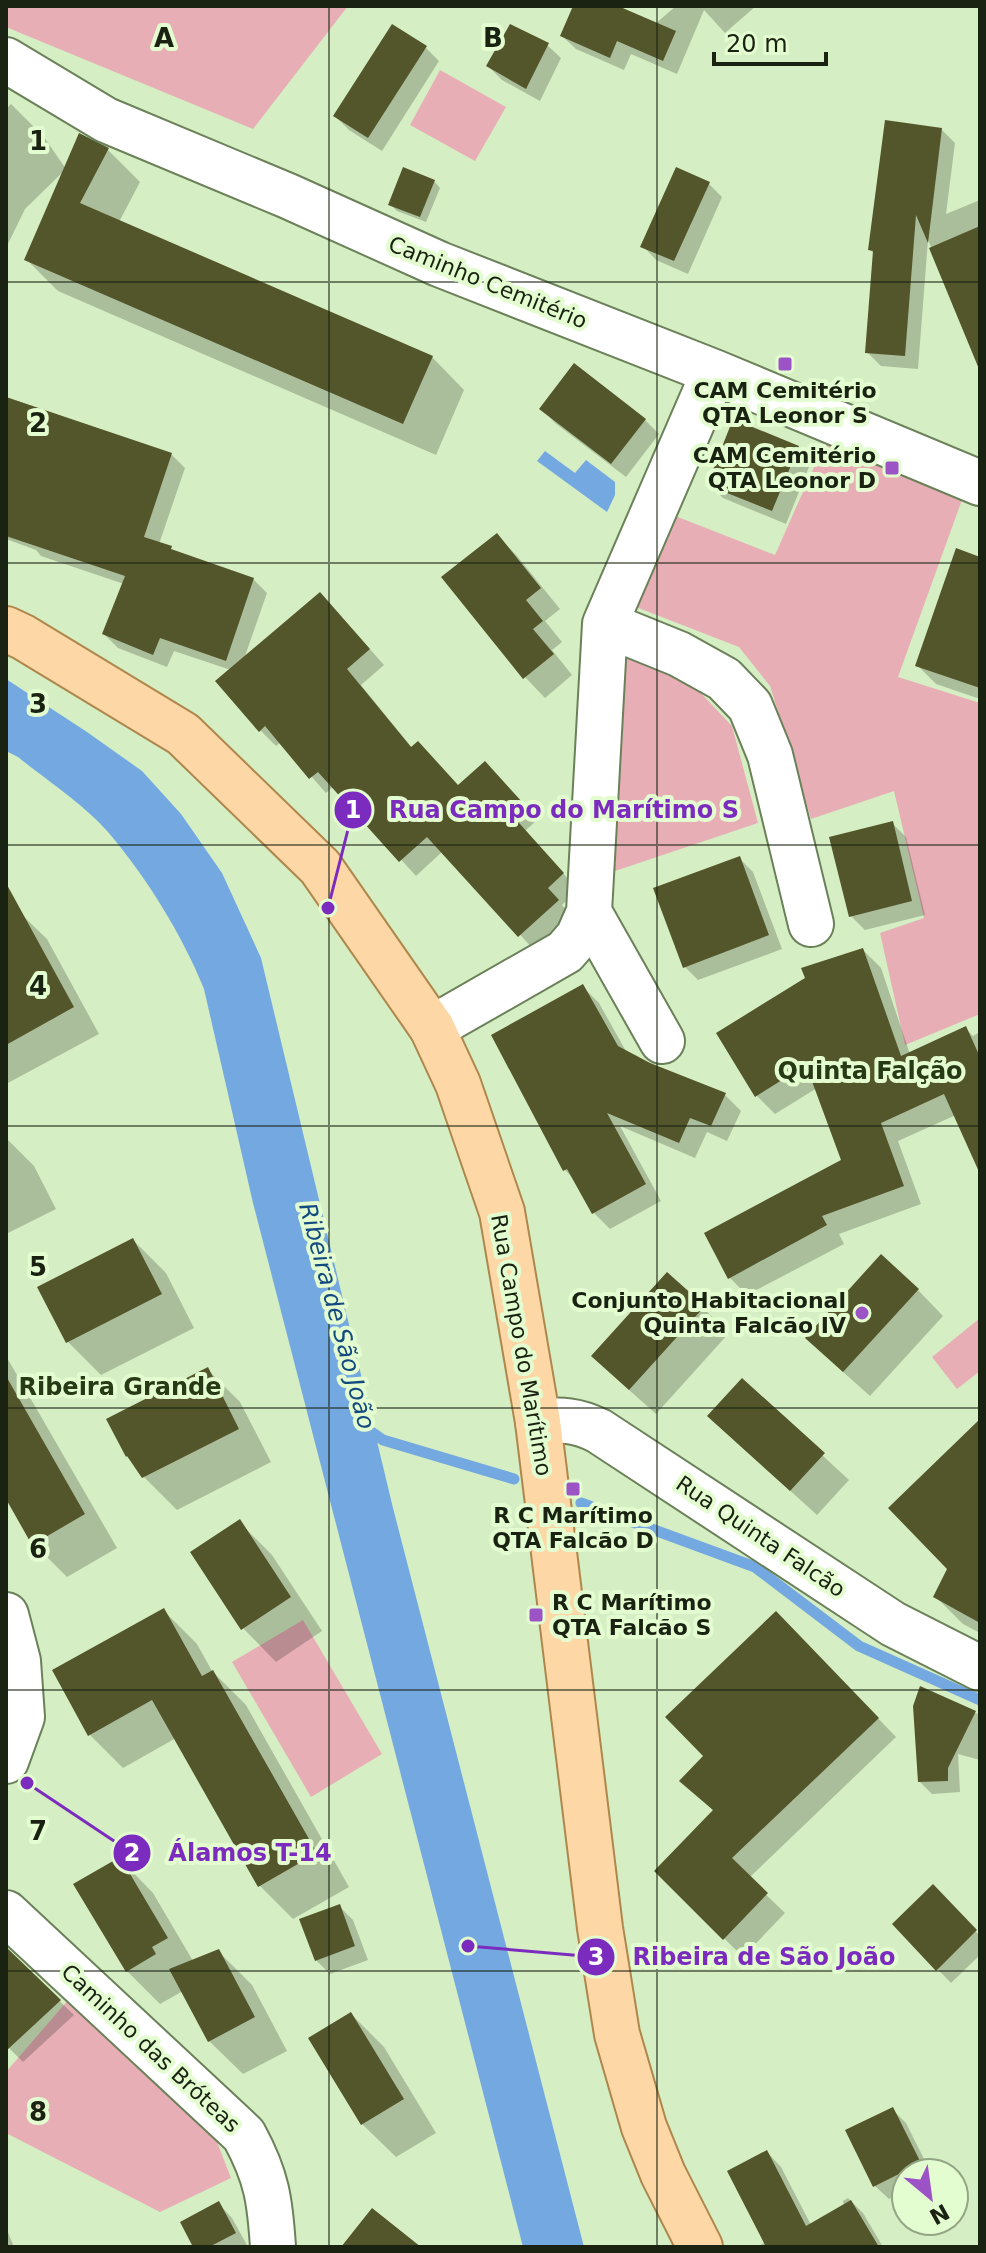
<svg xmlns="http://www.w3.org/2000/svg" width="986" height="2253" font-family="'DejaVu Sans',sans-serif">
<rect width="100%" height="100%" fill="#d6eec3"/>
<!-- green -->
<path fill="#e7afb5" d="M6,6H348L253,129L6,27Z
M440,70L506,107L475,161L410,125Z
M830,431L963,497L898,677L980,703V1014L905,1045L880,933L924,918L894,791L811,819L770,686L739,647L623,602L660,510L775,555Z
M611,647L695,687L732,726L758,823L615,871Z
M980,1318V1371L957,1389L932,1357Z
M303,1620L382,1754L311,1797L232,1662Z
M69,1999L205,2111L231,2178L160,2212L6,2133V2072Z"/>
<!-- water -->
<path fill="#74a8e1" d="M545,451L575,473L586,460L615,482V495L607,512L537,461Z
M6,679L87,732L142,771L181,814L222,873L261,958L393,1508L584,2247H523L253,1203L204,989C183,936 145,875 108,832C87,807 44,778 18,757L6,751Z"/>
<!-- shadow -->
<path fill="#0003" d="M575,6H613L655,24L676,6H756L725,33L704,10L677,74L631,54L624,70L576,49L562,36Z
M547,45L561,58L540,101L502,80L488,66Z
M426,48L439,61L382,151L349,130L335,116Z
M11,104L44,137L66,169L108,150L140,182L119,222L432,357L464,390L436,455L58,291L26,259L65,170L25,209L6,248V109Z
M942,130L955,143L946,214L980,200V351L970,341L928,240L918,369L881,366L867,352L875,254L870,250Z
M434,181L440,188L426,222L397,211L390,204Z
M708,183L722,197L688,274L656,260L643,246Z
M574,366L645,420L659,434L626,477L555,423L542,409Z
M6,397L171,454L185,468L159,544L176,553L253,579L267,593L244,659L335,610L384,665L361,685L413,749L459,788L501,779L537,820L525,831L578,890L562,905L573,917L535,951L443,851L416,876L334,786L326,793L281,742L276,746L260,730L231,670L174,651L167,667L118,648L104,634L124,584L41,556L36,550L6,539Z
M797,448L811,462L786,524L723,498L709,484Z
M497,535L517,556L560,609L545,621L562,642L552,650L572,675L545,698L525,677Z
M980,559V699L936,684L918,666Z
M892,823L906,837L925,915L865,930L851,916Z
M739,858L753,872L782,949L698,980L684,966Z
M21,914L47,939L99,1034L6,1084V922Z
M863,950L881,968L910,1054L966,1029L973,1036L980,1032V1169L956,1115L898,1141L921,1204L839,1234L844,1244L747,1295L729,1277L844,1161L817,1088L775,1114L757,1096Z
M583,987L599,1003L627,1053L725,1095L741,1111L727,1141L707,1132L695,1158L620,1126L661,1201L610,1229L594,1213L576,1181L565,1170Z
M6,1138L34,1166L56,1209L6,1234Z
M133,1240L166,1273L194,1328L101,1375L68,1342Z
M918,1290L943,1316L870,1396L833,1363Z
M703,1308L729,1333L656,1414L619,1381Z
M6,1356L117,1548L67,1577L34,1544L6,1495Z
M207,1369L240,1402L271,1462L177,1510L144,1477Z
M742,1381L849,1480L817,1515L735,1441Z
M980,1422V1633L963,1624L936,1597L949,1569Z
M239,1522L272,1555L322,1631L276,1662L243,1628Z
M164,1611L197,1644L212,1671L246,1705L349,1887L293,1919L260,1886L176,1738L123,1768L90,1735Z
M795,1632L896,1737L749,1878L785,1913L743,1957L656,1871L714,1811L682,1781L706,1756Z
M921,1689L980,1715V1760L958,1754L960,1792L932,1794L920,1782Z
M120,1859L153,1893L193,1961L219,1952L252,1985L287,2051L243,2074L209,2041L183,1991L160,2004L127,1971Z
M933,1887L980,1936V1955L951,1983L894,1924Z
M339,1906L353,1920L368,1960L330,1974L316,1960Z
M19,1962L74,2015L23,2062L6,2045V1974Z
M351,2014L384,2047L436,2133L396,2157L362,2124Z
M892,2109L906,2123L931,2173H906V2191L889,2199L875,2186Z
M767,2152L781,2167L811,2225L844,2206L843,2201L848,2198L863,2213L883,2247H757L765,2242Z
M219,2204L232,2218L248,2247H196Z
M6,2229L7,2230L14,2247H6Z"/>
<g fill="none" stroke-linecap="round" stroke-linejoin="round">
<!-- stream -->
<path stroke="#74a8e1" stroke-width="11" d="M364,1427L383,1440L514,1479
M581,1503L755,1567L859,1646L980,1700"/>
</g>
<!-- building -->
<path fill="#53552a" d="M573,6H618L676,31L663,61L617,41L610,58L560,36Z
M392,24L427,46L368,138L333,116Z
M510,24L549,43L526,89L486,66Z
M885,120L942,128L928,243L916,215L905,356L865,353L873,251L868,250Z
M79,133L109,148L80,203L433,356L403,424L24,260Z
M403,167L435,180L420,217L388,205Z
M676,167L710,182L674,261L640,247Z
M980,226V368L979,369L929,248Z
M574,363L646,419L611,464L539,409Z
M6,397L172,453L144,537L172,546L171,549L254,578L226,661L160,638L153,655L102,634L125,576L6,536Z
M733,419L799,446L772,511L707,485Z
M497,533L541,588L526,600L543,621L533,629L554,654L523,679L441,577Z
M956,548L980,557V688L915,666Z
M320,592L370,649L347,669L411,747L418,741L458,785L485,761L523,803L511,814L564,873L548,888L559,900L518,937L427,837L399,862L318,772L309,779L265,726L259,732L215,681Z
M893,821L912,901L849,917L829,837Z
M740,856L769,935L683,968L653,888Z
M6,883L74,1007L6,1045Z
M863,948L901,1056L966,1026L980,1057V1174L944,1094L881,1123L904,1186L822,1216L827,1225L728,1279L704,1233L841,1160L806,1065L755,1097L716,1033L805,978L801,968Z
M583,984L618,1046L650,1063L726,1093L711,1126L690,1118L679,1143L607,1113L646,1184L592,1214L567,1169L563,1171L491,1035Z
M133,1238L162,1294L66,1343L37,1287Z
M881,1254L919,1289L843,1372L805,1338Z
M667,1272L705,1306L629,1390L591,1356Z
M208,1367L239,1429L142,1478L127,1456L126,1457L106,1419Z
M6,1376L85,1514L32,1545L6,1499Z
M742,1378L825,1453L790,1491L707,1416Z
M980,1419V1623L933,1597L947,1569L888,1508Z
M240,1519L291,1597L241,1630L190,1552Z
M164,1608L202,1676L213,1670L317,1853L258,1887L152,1700L88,1736L52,1670Z
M776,1611L879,1718L732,1858L768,1893L723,1940L654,1871L713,1810L679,1781L703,1756L665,1717Z
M920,1686L976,1711L948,1768V1781L918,1782L913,1706Z
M120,1857L168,1938L152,1947L156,1954L126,1972L73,1884Z
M933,1884L977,1930L936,1971L892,1924Z
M340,1904L355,1946L315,1961L299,1919Z
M6,1947L61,2000L6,2051Z
M219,1949L255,2017L208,2042L169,1969Z
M351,2012L404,2099L361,2125L308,2038Z
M893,2107L921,2163L873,2187L845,2130Z
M767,2150L806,2226L851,2200L879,2247H766L727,2171Z
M219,2201L236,2233L209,2247H193L180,2222Z
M372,2208L421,2247H341Z"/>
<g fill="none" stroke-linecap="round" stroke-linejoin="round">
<!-- minor casing -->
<g stroke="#6b8159" stroke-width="48">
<path id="minor" d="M6,60L106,120L288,196L439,264L714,372L980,483
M605,624L679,654L724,679L750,706L770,755L811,924
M589,912L662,1041
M432,1028L565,952L578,937L589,912L605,624L714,372
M538,1422C561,1419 577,1420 599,1431L893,1624L980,1668
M6,1615L18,1661L22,1717L6,1761
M6,1913L244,2135C267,2177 270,2201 273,2247"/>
</g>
<!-- major casing -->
<g stroke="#ae874c" stroke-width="48">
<path id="major" d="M6,629L23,637L183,734L320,867L432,1028L458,1084L502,1212L538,1422L600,1928L617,2034L644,2127L663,2174L700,2247"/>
</g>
<!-- minor -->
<use href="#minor" stroke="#fff" stroke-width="44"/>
<!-- major -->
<use href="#major" stroke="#fed7a6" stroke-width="44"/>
</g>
<!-- grid -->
<path fill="none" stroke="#1a2212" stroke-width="2" stroke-opacity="0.55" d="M329,6V2247M657,6V2247M6,282H980M6,563H980M6,845H980M6,1126H980M6,1408H980M6,1690H980M6,1971H980"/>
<!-- markers -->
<g fill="#9c53c6" stroke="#e3fcd0" stroke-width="3">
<rect x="777" y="356" width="16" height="16" rx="4"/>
<rect x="884" y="460" width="16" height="16" rx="4"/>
<circle cx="862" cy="1313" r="8"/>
<rect x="565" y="1481" width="16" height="16" rx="4"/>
<rect x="528" y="1607" width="16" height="16" rx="4"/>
</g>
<g text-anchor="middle" stroke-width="8" stroke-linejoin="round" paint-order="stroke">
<!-- street labels -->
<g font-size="22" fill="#1a2212" stroke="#e3fcd0">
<text transform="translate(488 282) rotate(22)" y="8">Caminho Cemitério</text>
<text transform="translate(522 1345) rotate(80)" y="8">Rua Campo do Marítimo</text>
<text transform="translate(761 1536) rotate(34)" y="8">Rua Quinta Falcão</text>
<text transform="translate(151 2048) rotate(43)" y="8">Caminho das Bróteas</text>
</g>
<!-- poi labels -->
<g font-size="22" font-weight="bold" fill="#1a2212" stroke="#e3fcd0">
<text x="785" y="398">CAM Cemitério<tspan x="785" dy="25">QTA Leonor S</tspan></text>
<text x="876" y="463" text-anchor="end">CAM Cemitério<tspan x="876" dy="25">QTA Leonor D</tspan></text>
<text x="846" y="1308" text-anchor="end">Conjunto Habitacional<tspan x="846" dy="25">Quinta Falcão IV</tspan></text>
<text x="573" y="1523">R C Marítimo<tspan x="573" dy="25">QTA Falcão D</tspan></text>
<text x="552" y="1610" text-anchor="start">R C Marítimo<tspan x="552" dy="25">QTA Falcão S</tspan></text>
</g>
<!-- neighbourhood labels -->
<g font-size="24" font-weight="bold" fill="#273a15" stroke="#e3fcd0">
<text x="870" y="1079">Quinta Falção</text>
<text x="120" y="1395">Ribeira Grande</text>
</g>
<!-- water labels -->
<g font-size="24" font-style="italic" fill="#134a7f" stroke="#e3fcd0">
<text transform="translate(337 1316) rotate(75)" y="8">Ribeira de São João</text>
</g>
</g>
<g font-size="26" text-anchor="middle" font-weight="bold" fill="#1a2212" stroke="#e3fcd0" stroke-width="8" stroke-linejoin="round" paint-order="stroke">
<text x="164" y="47">A</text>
<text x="493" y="47">B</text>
<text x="38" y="150">1</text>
<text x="38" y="432">2</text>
<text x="38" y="713">3</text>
<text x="38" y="995">4</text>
<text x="38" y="1276">5</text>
<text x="38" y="1558">6</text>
<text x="38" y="1840">7</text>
<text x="38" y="2121">8</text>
</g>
<!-- callouts -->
<path fill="none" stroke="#7b2cbf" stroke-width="3" d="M328 908L353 810M27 1783L132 1853M468 1946L596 1957"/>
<g fill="#7b2cbf" stroke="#e3fcd0" stroke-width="3">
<circle cx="328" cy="908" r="8"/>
<circle cx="27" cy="1783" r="8"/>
<circle cx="468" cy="1946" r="8"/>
<circle cx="353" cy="810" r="20"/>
<circle cx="132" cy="1853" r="20"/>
<circle cx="596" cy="1957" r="20"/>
</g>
<g font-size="24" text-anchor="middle" font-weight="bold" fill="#fff">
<text x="353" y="818">1</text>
<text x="132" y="1861">2</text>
<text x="596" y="1965">3</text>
</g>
<g font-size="24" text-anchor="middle" font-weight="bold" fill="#7b2cbf" stroke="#e3fcd0" stroke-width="8" stroke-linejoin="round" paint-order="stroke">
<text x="564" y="818">Rua Campo do Marítimo S</text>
<text x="250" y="1861">Álamos T-14</text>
<text x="764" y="1965">Ribeira de São João</text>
</g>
<!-- border -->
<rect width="986" height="2253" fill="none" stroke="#1a2212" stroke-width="16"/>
<!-- north arrow -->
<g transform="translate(930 2197) rotate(151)"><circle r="38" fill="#e3fcd0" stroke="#93a584" stroke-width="2"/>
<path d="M0-6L14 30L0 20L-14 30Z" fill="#9c53c6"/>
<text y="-12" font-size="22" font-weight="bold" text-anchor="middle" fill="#1a2212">N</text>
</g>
<!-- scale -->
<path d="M714 52v12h112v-12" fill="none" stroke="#1a2212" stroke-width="4"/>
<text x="726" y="52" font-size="24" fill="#1a2212" stroke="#e3fcd0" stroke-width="6" paint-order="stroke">20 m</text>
</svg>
